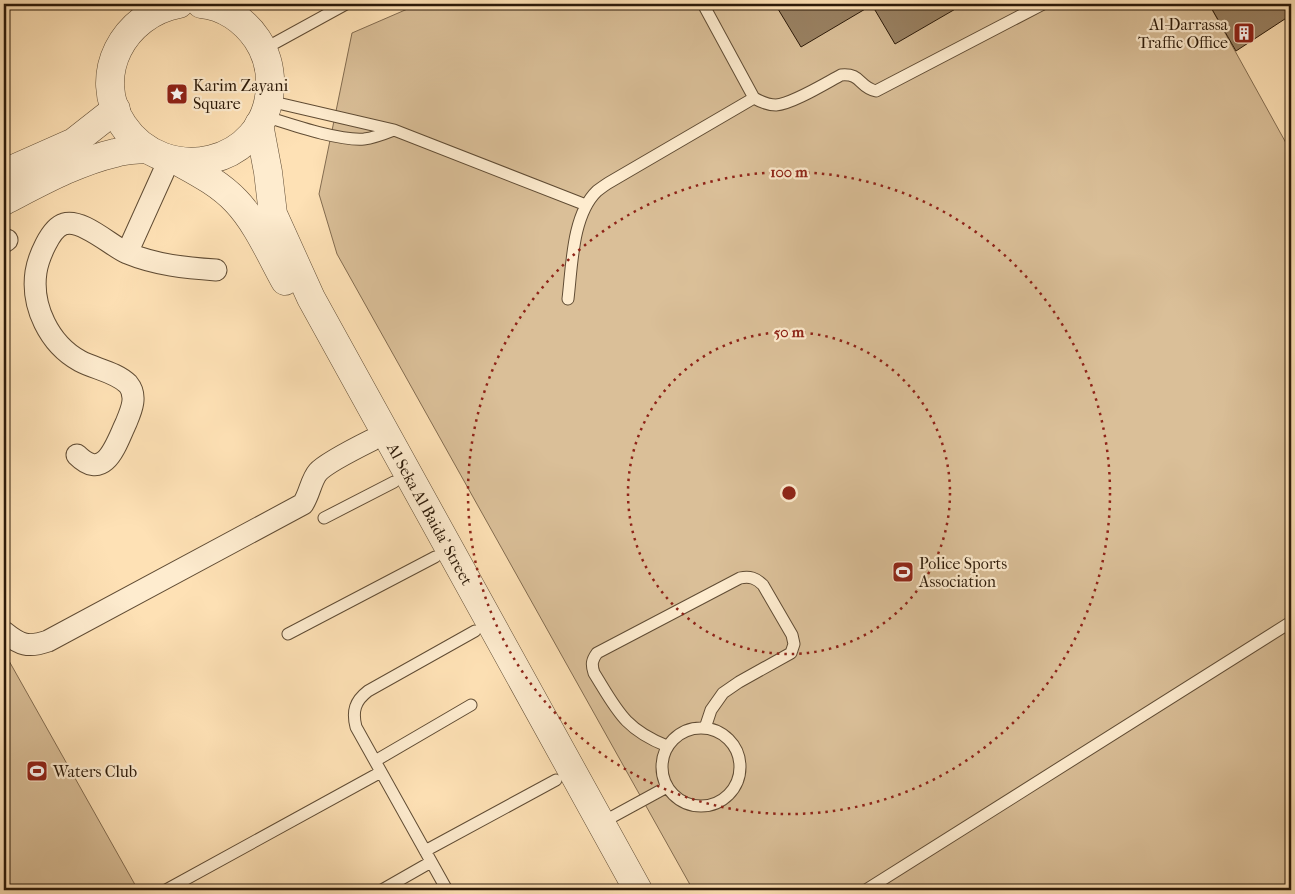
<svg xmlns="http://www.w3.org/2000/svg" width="1295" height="894" font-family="'IM FELL French Canon',serif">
<rect width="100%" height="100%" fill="#fee1b5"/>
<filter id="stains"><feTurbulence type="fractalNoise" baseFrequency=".004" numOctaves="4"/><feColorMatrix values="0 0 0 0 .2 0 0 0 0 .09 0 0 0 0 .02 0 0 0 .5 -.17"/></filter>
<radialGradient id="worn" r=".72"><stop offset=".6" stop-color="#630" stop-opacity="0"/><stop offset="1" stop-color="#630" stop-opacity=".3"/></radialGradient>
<!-- green -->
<path fill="#dabf98" stroke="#836c50" d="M419,4H1209L1291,152V890H693L337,254L319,194L352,33Z
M4,652L138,890H4Z"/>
<!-- building -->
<path fill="#998162" stroke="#2c1a09" d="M775,4H964L895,44L872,5L801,47Z
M1209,4H1291V15L1236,51Z"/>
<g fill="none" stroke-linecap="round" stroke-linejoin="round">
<!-- service casing -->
<g stroke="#604c34" stroke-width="13">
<path id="service" d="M703,4L754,98
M264,49L346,4
M269,101L394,130L586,205
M264,116C290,124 338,141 364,139C374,138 384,134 394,130
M568,299C572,266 572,215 597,191C601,188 605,185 610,182L754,98C761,102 768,105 776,105C792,104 826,83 841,75C862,73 858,87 876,91L1043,4
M324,518L394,482
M288,634L435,557
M662 767a39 39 0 1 1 78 0a39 39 0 1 1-78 0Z
M667,746C624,729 617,710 594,673C591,664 592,660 597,653L740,578C750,576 756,578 763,585L792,635L794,644L791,653L739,682L723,693L711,710L705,728
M375,761L471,705
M601,823L667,787
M425,851L556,780
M166,890L381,772
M382,890L431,862
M447,890L356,727C352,711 355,701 368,691L475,631
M866,890L1291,622"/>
</g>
<!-- minor casing -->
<g stroke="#604c34" stroke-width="23">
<path id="minor" d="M4,242L7,240
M127,253L169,160
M77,455C105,483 116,444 126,423C131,411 138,396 128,384C116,372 95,369 80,361C49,344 31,306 36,272C38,259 50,228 64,224C82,218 111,246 127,253C156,265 186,268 216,270
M4,632C20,645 28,648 48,641L303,504C310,493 311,480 318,472C325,464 360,446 372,440"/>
</g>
<!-- tertiary casing -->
<g stroke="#604c34" stroke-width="29">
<g id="tertiary">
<path d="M179,4C124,14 90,75 123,125C165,188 266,166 270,88C271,70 267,54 257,39C244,20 224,6 201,4"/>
<path id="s1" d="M259,124L268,172L273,214L311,298L638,890"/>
<path d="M179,162C199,173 220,184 236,201C257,223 270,254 285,281"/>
<path d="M4,173L74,142L116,109"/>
<path d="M4,201C39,183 76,162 115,153C125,150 136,150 146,149"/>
</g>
</g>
<!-- service -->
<use href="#service" stroke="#feeccf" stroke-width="11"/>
<!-- minor -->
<use href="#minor" stroke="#feeccf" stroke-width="21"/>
<!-- tertiary -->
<use href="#tertiary" stroke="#feeccf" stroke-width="28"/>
</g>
<!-- distance rings -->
<g fill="none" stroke="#8f2418" stroke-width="2.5" stroke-dasharray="2.5 5">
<circle cx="789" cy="493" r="161"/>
<circle cx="789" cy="493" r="321"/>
</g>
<!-- icons -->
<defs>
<g id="building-square" transform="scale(1.125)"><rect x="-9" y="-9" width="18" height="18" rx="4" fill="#8f2418" stroke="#feeccf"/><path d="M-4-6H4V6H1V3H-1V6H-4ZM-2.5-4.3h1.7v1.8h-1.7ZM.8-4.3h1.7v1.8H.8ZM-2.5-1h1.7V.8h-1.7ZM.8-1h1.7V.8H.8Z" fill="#fff"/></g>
<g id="sight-square" transform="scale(1.125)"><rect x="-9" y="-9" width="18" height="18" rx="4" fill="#8f2418" stroke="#feeccf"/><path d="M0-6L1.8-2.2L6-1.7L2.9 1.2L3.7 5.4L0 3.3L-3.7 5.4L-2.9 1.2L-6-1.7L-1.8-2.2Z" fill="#fff"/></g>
<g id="stadium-square" transform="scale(1.125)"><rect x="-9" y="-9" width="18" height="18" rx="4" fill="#8f2418" stroke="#feeccf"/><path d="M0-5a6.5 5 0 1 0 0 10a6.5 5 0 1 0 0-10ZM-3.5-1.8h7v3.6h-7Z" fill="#fff"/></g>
</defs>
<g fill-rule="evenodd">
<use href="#building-square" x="1244" y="33"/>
<use href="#sight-square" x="177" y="94"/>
<use href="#stadium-square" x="903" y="572"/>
<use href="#stadium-square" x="37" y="771"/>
</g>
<g text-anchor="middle" stroke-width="4.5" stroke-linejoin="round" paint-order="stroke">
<!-- poi labels -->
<g font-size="16" fill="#2c1a09" stroke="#feeccf" text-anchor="start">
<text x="1228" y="30" text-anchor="end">Al-Darrassa<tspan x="1228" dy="18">Traffic Office</tspan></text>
<text x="193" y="91">Karim Zayani<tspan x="193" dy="18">Square</tspan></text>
<text x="919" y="569">Police Sports<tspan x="919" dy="18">Association</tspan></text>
<text x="53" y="777">Waters Club</text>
</g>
<!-- street labels -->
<g font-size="16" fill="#2c1a09" stroke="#feeccf">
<text dy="6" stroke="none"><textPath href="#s1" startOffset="430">Al Seka Al Baida' Street</textPath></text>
</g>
</g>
<circle cx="789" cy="493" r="8" fill="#8f2418" stroke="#feeccf" stroke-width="2.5"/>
<g font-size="15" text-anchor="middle" font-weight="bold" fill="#8f2418" stroke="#feeccf" stroke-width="4.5" stroke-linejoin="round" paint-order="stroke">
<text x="789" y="177">100 m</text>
<text x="789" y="337">50 m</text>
</g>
<!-- margin -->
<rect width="1295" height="894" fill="none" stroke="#fee1b5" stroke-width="20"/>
<rect x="5" y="5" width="1285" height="884" fill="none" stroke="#2c1a09" stroke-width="2.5"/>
<rect x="10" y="10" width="1275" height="874" fill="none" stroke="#2c1a09"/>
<rect width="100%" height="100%" filter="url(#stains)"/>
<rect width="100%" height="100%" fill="url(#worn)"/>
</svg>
